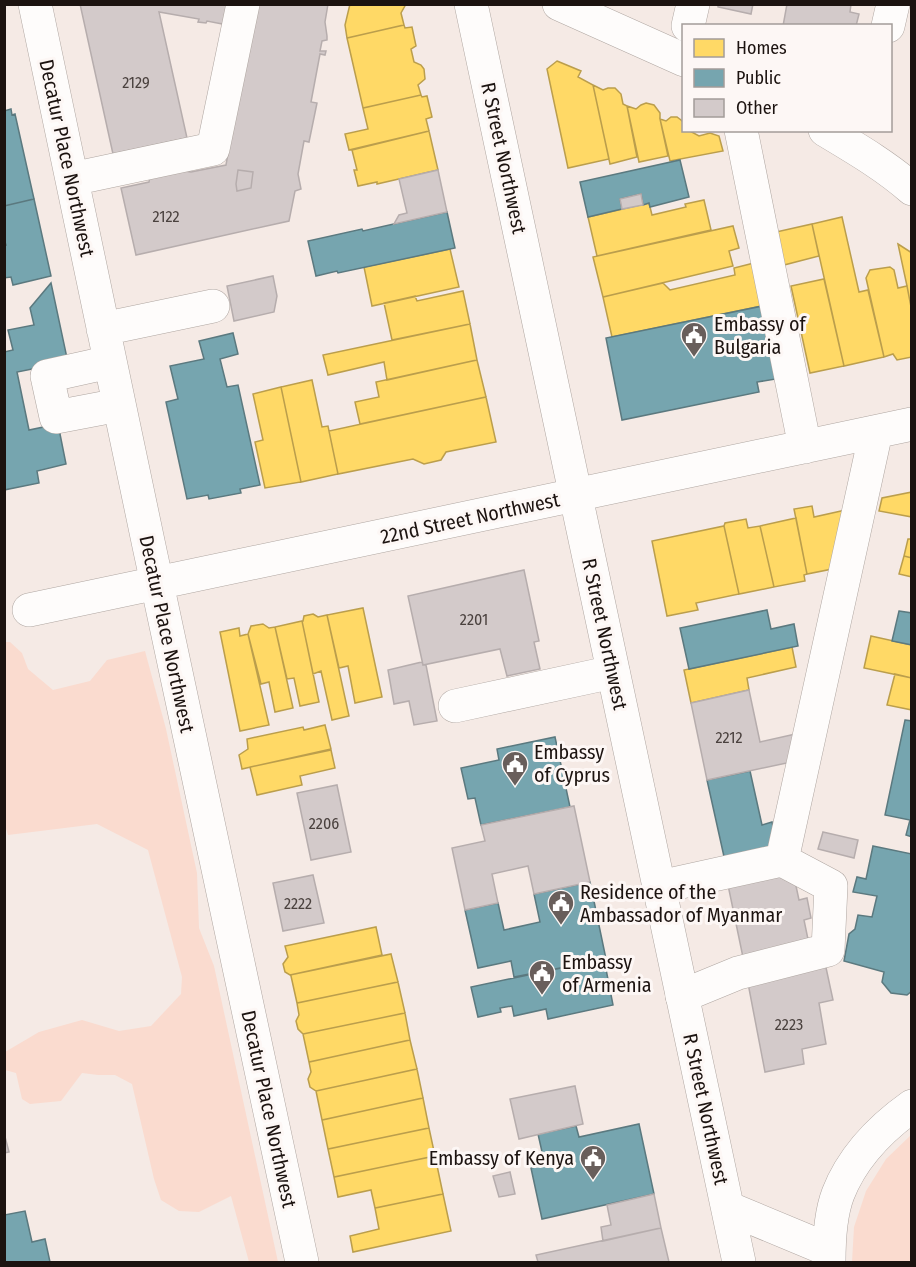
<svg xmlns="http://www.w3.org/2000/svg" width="916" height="1267" font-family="'Fira Sans Condensed',sans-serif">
<rect width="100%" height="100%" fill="#f5eae5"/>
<!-- green -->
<path fill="#fadbcf" d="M4,642H10L22,653L28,669L53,690L90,681L107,660L145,651L166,729L197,873L199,928L214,966L278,1262H249L231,1196L199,1212L179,1211L161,1200L154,1179L132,1084L115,1075H98L82,1073L61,1101L30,1104L22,1099L16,1073L5,1070V1052L39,1032L82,1020L119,1031L151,1026L181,994L182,977L148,850L97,824L8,835L4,822Z
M911,1135V1262H852L854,1227L866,1191L886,1159Z"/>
<!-- homes -->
<path fill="#ffd966" stroke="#bb9e4c" stroke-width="1.5" d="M350,4H406L401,13L404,25L347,38L345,25Z
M404,25L405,28L412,27L416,46L411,49L414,62L421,65L424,69L425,79L418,85L421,95L363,108L347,38Z
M557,61L581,71L578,77L593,85L609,159L568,168L547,69Z
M593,85L603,90L608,88H615L621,94L623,104L627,106L637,157L610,164Z
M421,95L422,97L427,96L432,117L426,119L429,131L349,150L345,134L368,129L363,108Z
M646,103L654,105L660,113V119L668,156L639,162L627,106L636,109L641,105Z
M671,117H677L681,120L684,123V130H688L699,136L710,133L719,136L723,151L670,161L660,119L666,121Z
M429,131L438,170L377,184V182L358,186L354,170H357L352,150Z
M704,200L711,230L597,256L588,217L649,203L652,215L686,207L685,204Z
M842,217L859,292L868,290L884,357L844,366L812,224Z
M812,224L819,256L784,265L776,232Z
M733,226L739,248L729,251L733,266L603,297L593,257Z
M898,244L912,253V312L907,286Z
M450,249L459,287L372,306L364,267Z
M758,262L767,305L612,337L603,297L663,283L670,290L735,275L734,268Z
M890,267L894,270L898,288L907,286L912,312V357L897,360L893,354L884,357L866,278L870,270Z
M824,279L844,366L810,373L791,286Z
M463,291L470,324L392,340L384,303L415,296L417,301Z
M470,324L477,360L387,380L384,362L328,375L323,355Z
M477,360L486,397L360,424L355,402L379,397L376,382Z
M312,380L322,427L328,426L338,474L301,482L281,387Z
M281,387L301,482L265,488L255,442L263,440L253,394Z
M486,397L496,442L446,452L441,460L424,464L413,459L338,474L329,431Z
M912,492V517L879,511L882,498Z
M812,506L814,517L850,509L837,568L807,574L794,509Z
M796,518L807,574L804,575L805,581L774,587L760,526Z
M746,519L748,528L760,526L774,587L739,594L724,526L725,523Z
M724,526L739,594L696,603L698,610L667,616L652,541Z
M908,539H912V558L904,556Z
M904,556L912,558V577L899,574Z
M363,608L382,697L355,703L348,666L339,668L327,615Z
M313,614L318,617L327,615L349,716L332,720L321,671L313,674L302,621H303L304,616Z
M302,621L319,702L300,706L294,678L287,679L275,627Z
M263,624L269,628L275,627L293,708L275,712L269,682L261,684L248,634L251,626Z
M239,628L240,636L248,634L269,725L240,731L220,632Z
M871,636L912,645V678L864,668Z
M792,647L796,667L747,678L749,690L691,703L684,670Z
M895,674L912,678V710L887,705Z
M325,725L331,749L242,769L239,755L248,749L247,739L303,727L304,730Z
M331,750L335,768L300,776L302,785L257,795L250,767Z
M376,927L382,955L290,975L285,972L283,964L288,957L285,946Z
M391,954L398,982L297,1003L291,976L290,975Z
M398,982L405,1013L303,1034L298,1029L296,1021L299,1015L297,1003Z
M405,1013L410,1040L309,1062L303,1034Z
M410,1040L417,1069L316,1091L310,1087L308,1079L311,1072L309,1062Z
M417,1069L423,1098L322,1120L316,1091Z
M423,1098L429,1128L328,1149L322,1120Z
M429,1128L435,1156L334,1177L328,1149Z
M435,1156L443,1194L375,1208L371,1190L338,1197L334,1177Z
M443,1194L451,1231L353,1252L350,1236L379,1229L375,1208Z"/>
<!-- public -->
<path fill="#76a5af" stroke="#5b797f" stroke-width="1.5" d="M11,109L12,115L15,114L34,199L4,206V111Z
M680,160L689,197L650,207L649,203L643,205L641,194L620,199L622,209L588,217L580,182Z
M34,199L51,276L13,285L11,277L4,278V245H6L4,239V206Z
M447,212L455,248L338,273L337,271L316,276L308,241L362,229L363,231Z
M51,283L67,358L47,366L17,372L29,430L58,424L66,464L37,471L39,483L4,490V352L13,350L8,330L34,325L30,308Z
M767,305L782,378L757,382L759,392L622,420L606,338Z
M233,333L238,354L220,359L227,387L238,385L260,485L240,489L241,493L209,499L208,495L187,499L166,402L178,399L170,366L204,359L199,341Z
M767,610L771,629L794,624L798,646L689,669L680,628Z
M899,611L912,613V645L892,641Z
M905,720L912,721V837L906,835L910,820L885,815Z
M555,737L570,807L481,825L475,798L468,799L461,768L499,760L497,749Z
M750,771L762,825L772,822L778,850L725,861L707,780Z
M873,846L912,854V991L907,995L891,993L882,982L884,972L844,961L849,934L855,929L858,915L872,917L877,896L853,892L857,877L866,879Z
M590,882L606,959L514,977L511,961L478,968L465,910L498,903L504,930L540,922L534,894Z
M604,959L613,1005L548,1019L546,1009L514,1016L512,1006L500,1008L501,1012L478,1017L471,987Z
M639,1124L654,1194L542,1219L531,1168L545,1165L538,1134L576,1126L579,1137Z
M25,1211L32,1242L45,1239L50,1262H4V1215Z"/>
<!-- building -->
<path fill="#d3caca" stroke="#b6adad" stroke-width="1.5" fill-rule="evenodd" d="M80,4H237L233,26L207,21L206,23L198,22L199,19L159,12L187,138L113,154Z
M249,4H328L325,22L327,36V40L322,41L320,51H326L325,55L320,54L311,102L317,103L309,142L304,141L298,174L301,189L295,191L289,221L136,255L121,188L149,182L150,176L177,170L191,172L226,165L233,124ZM238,170L253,172L251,188L237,191L236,184Z
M718,4H753L751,14L718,7Z
M787,4H851L850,12L859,14L856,26H783Z
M238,170L253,172L251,188L237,191L236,184Z
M438,170L447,212L394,224L399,215L407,213L399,179Z
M641,194L643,205L622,209L620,199Z
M273,276L277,296L274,312L234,321L227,286Z
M524,570L539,641L534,642L540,669L507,676L500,649L423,665L408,596Z
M422,662L423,665H426L437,721L414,725L409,701L394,704L388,670Z
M749,690L760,742L800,733L796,761L707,780L691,703Z
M337,785L351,852L311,860L297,793Z
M574,806L590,882L534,894L528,866L492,874L498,903L465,910L452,848L485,841L481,825Z
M823,832L858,840L854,858L818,849Z
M793,872L799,900L807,898L811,918L804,920L810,949L744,962L728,885Z
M313,875L324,923L283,931L273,883Z
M825,963L833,1000L819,1003L826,1044L802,1049L804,1064L765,1072L747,978Z
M575,1086L583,1124L519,1139L510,1099Z
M4,1133L9,1152L4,1153Z
M510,1172L515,1194L499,1197L493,1176Z
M654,1194L661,1228L603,1241L601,1227L611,1225L607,1205Z
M661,1228L669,1262H538L536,1255Z"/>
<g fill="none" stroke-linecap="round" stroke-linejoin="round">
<!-- minor casing -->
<g stroke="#afa6a1" stroke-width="34">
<path id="minor" d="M35,4L149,546L302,1262
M688,26L693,4
M888,26L893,4
M741,130L805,447
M72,179L213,149L243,4
M103,329L213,306
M110,362L47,376L56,417L119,405
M29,610L912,424
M455,706L613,672
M659,887L782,860L876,432
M682,996L738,973L828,950L831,886L782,860"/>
</g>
<!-- major casing -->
<g stroke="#afa6a1" stroke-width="34">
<path id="major" d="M471,4L739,1262
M559,4L684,60
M825,130C855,148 886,166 912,189
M728,1208L829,1250
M829,1262C829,1240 830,1215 838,1194C852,1158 881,1128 912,1106"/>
</g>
<!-- minor -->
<use href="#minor" stroke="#fefcfb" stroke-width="33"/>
<!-- major -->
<use href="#major" stroke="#fefcfb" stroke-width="33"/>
</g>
<!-- icons -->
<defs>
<g id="civic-pin" transform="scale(1.35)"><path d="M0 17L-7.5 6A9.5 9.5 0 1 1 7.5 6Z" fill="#685e5b" stroke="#fdf7f5"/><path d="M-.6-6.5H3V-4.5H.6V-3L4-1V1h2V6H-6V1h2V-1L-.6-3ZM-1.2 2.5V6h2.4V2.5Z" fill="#fff"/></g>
</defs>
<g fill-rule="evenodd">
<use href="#civic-pin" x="694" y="335"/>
<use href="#civic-pin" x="515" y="764"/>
<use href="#civic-pin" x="561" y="903"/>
<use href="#civic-pin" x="542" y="973"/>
<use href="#civic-pin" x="593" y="1158"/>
</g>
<g text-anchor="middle" stroke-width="6" stroke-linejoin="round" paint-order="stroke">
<!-- number labels -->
<g font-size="16" fill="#4a413e">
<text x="136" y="88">2129</text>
<text x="166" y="222">2122</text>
<text x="474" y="625">2201</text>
<text x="729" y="743">2212</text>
<text x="324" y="829">2206</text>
<text x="298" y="909">2222</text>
<text x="789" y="1030">2223</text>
</g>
<!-- street labels -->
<g font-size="20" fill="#1c1310" stroke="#fdf7f5">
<text transform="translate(67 158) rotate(78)" y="7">Decatur Place Northwest</text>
<text transform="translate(504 158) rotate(78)" y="7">R Street Northwest</text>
<text transform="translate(470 518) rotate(-12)" y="7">22nd Street Northwest</text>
<text transform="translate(167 634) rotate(78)" y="7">Decatur Place Northwest</text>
<text transform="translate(605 634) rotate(78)" y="7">R Street Northwest</text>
<text transform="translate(269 1109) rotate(78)" y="7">Decatur Place Northwest</text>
<text transform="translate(706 1109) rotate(78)" y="7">R Street Northwest</text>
</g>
<!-- poi labels -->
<g font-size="20" fill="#1c1310" stroke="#fdf7f5" text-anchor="start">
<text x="714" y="331">Embassy of<tspan x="714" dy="23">Bulgaria</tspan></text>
<text x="534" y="759">Embassy<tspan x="534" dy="23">of Cyprus</tspan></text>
<text x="580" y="899">Residence of the<tspan x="580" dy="23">Ambassador of Myanmar</tspan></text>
<text x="562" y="969">Embassy<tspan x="562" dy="23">of Armenia</tspan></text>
<text x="574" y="1165" text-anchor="end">Embassy of Kenya</text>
</g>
</g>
<!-- border -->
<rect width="916" height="1267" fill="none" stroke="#1c1310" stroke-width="12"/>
<!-- legend -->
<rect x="682" y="24" width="210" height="108" fill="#fdf7f5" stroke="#a39c99" stroke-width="1.5"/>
<rect x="694" y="39" width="30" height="18" fill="#ffd966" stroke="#a39c99" stroke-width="1.5"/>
<text x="736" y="54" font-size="18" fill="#1c1310">Homes</text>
<rect x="694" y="69" width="30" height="18" fill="#76a5af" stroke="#a39c99" stroke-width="1.5"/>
<text x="736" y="84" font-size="18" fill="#1c1310">Public</text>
<rect x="694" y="99" width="30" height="18" fill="#d3caca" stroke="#a39c99" stroke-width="1.5"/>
<text x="736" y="114" font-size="18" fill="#1c1310">Other</text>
</svg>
